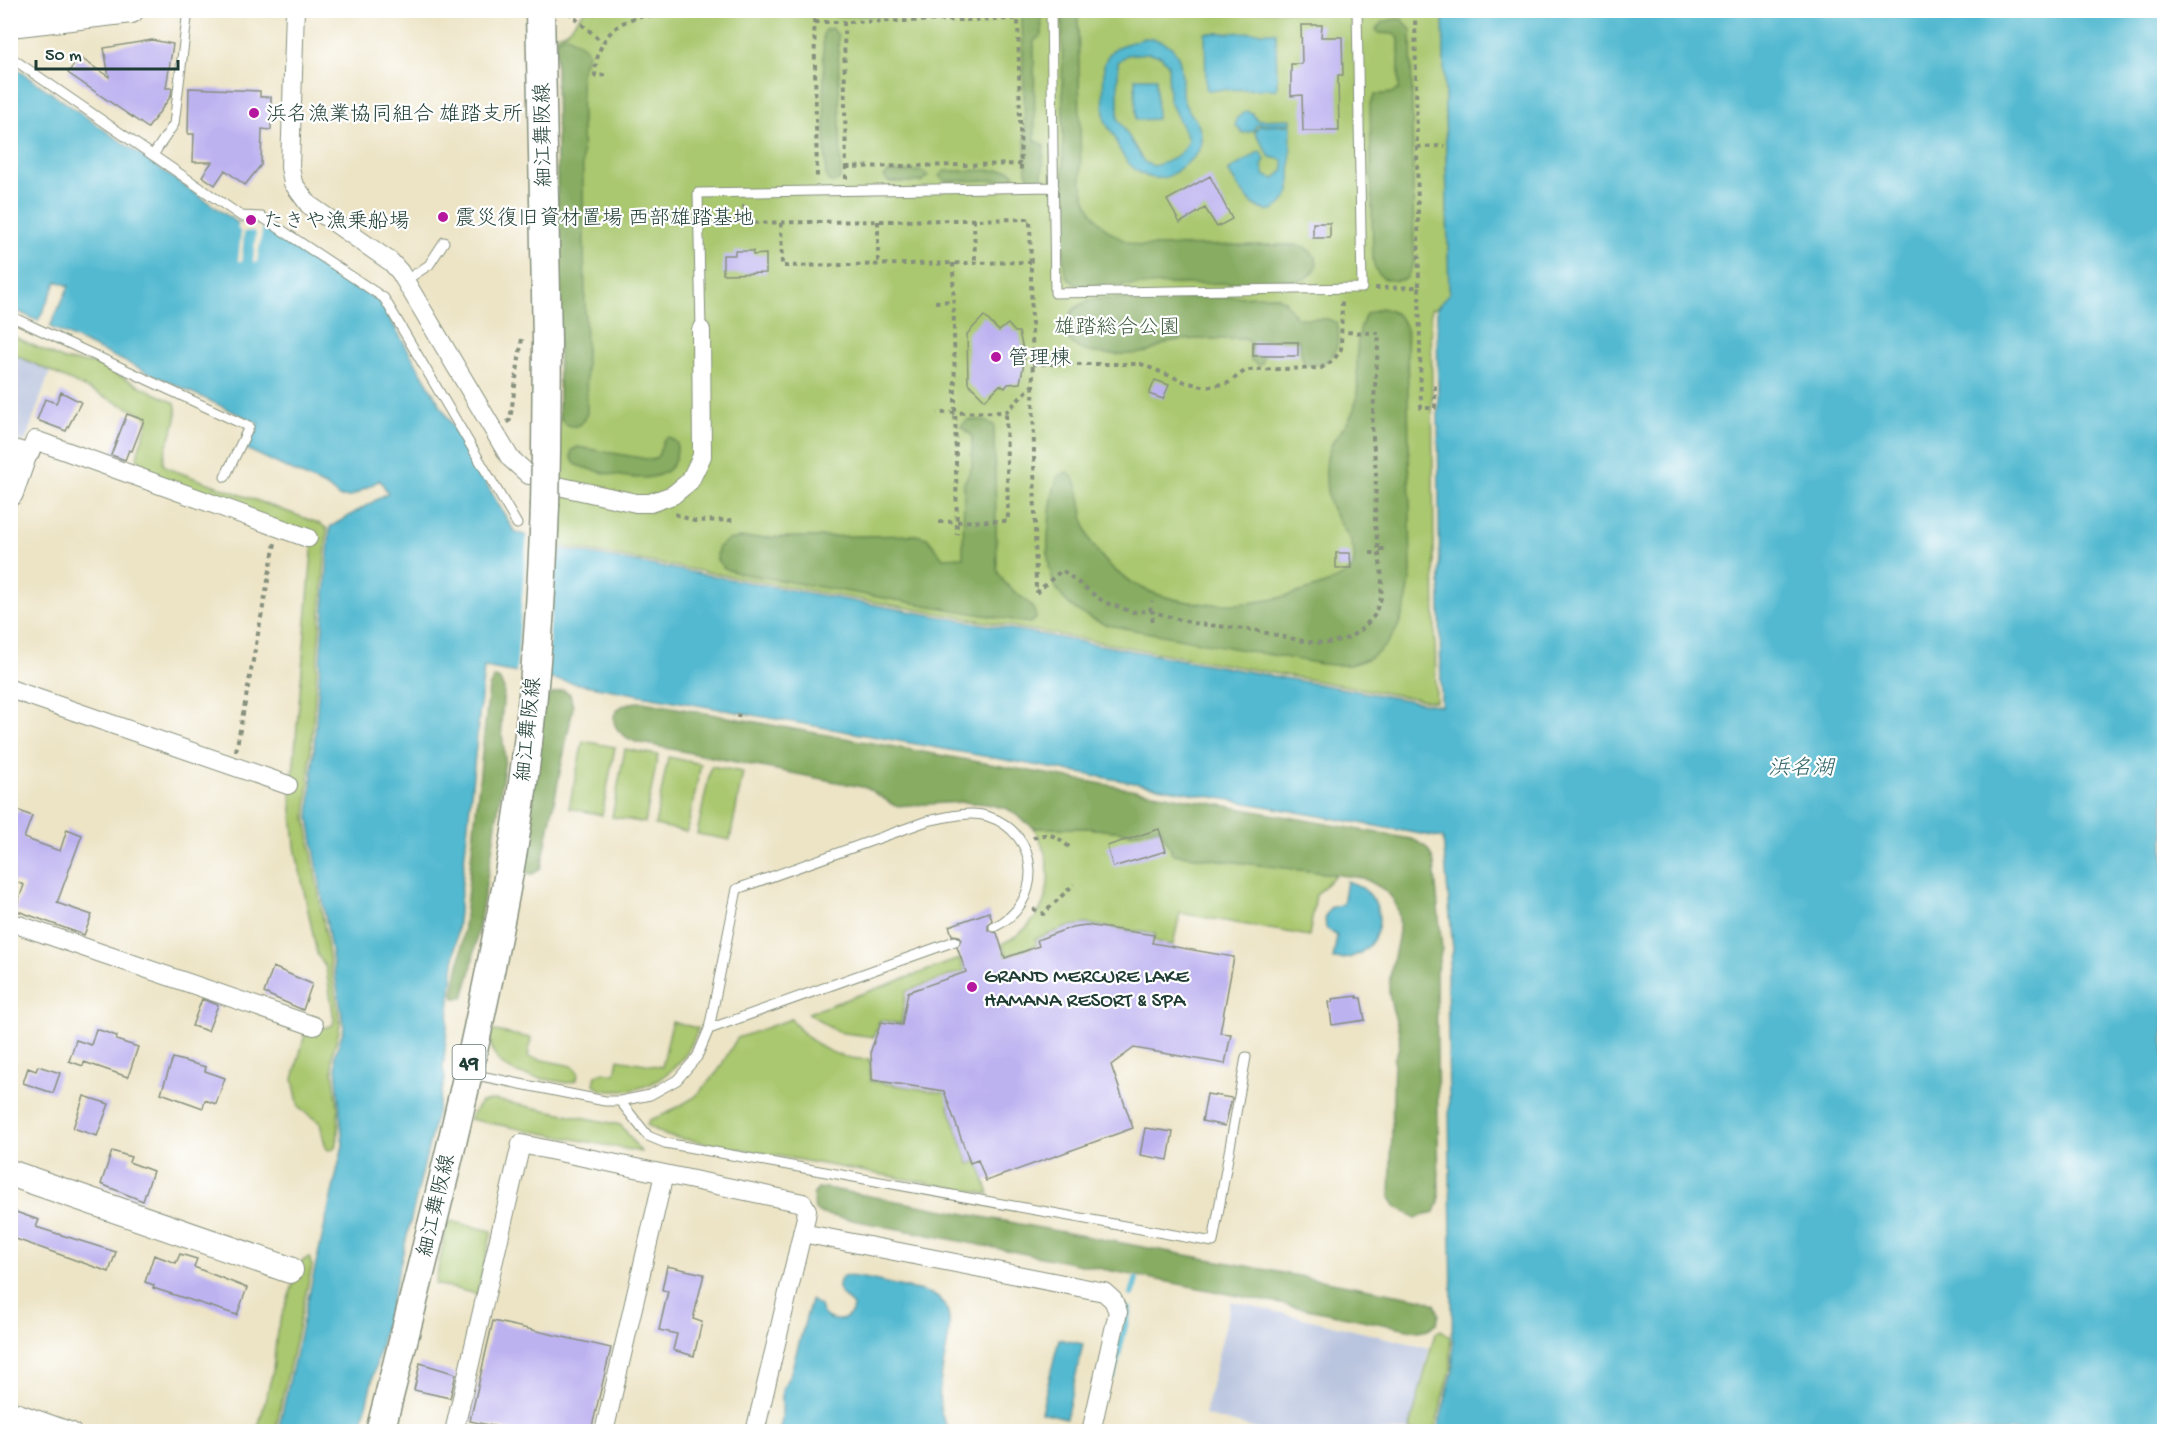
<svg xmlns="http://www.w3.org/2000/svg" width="2175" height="1442" font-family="'Gochi Hand','Klee One',sans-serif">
<rect width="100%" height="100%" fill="#fff"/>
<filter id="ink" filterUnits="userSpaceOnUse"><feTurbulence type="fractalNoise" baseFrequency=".0167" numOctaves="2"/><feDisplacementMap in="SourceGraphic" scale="12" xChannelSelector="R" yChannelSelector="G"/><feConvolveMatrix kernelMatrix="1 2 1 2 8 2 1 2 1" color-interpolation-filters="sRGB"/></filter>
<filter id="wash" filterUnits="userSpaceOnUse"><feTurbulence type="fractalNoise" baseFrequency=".008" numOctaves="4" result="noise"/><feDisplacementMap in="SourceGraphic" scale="24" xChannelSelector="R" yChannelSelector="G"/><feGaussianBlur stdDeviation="1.35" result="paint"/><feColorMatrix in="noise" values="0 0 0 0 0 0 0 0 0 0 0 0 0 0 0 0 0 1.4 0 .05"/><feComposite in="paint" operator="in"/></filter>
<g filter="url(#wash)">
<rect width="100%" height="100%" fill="#ede4c6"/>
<!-- industrial -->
<path fill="#b9c4de" d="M11,353L50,371L25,442L11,437Z
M1231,1301L1429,1348L1409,1431H1264L1204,1415Z"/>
<!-- green -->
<path fill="#aac86f" stroke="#648252" stroke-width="1.5" d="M585,10L1443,11L1449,294L1437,308L1431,309L1436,702L560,546L556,35L566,32Z
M11,335L64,360L96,364L175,403C182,424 163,443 163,464L170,469L321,524L327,529L306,818L340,1022C340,1036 332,1047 332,1058C333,1086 344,1120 335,1147L331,1150L326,1149L320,1123L299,1108L293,1079L305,1034L333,1025L334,1020L326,968L317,954L295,847L291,797L313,540L139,468C133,450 146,437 148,419L144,415L11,353Z
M583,741L615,747L602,815L569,808Z
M625,749L658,755L645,823L612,817Z
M668,757L701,764L687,832L655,825Z
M711,766L743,772L730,840L697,834Z
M1156,827L1162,830L1173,854L1336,874L1316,895L1309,936L1180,913L1173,945L1154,941L1155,934L1086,924L1071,926L1035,939L1037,945L995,960L994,956L1005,952L1002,944C1051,920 1060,874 1034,828H1087L1133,833Z
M959,959L963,967L973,963L975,967L906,991L901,1024L880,1020L874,1037L837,1032L808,1013Z
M791,1019C810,1044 837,1061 870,1059V1081L970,1097L948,1105L969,1164L978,1161L989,1194L667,1136L647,1125L649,1120L665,1114L695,1097L718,1071L737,1038Z
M672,1022L698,1028C687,1064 655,1092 615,1091C606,1091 599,1091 594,1084L596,1075L604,1072L615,1074L618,1059L662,1067Z
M490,1030L531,1038L528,1057L572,1066L578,1072L577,1080L568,1083C532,1076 488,1078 490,1030Z
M495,1100L621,1125L641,1152L469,1119L481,1102Z
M450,1221L492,1231L477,1294L435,1284L447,1226Z
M309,1257L312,1266L275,1431L254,1432L259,1424L273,1371L277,1330L301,1262Z
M1441,1330L1450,1336L1451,1370L1434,1431H1409L1435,1333Z"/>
<!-- forest -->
<path fill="#87ac62" stroke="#53744b" stroke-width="1.5" d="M824,11H1041L1042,35L1034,41L1035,140L1044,146L1042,178L1036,180L1029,177L1026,172L1022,15L834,16Z
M1062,11H1076L1078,16L1081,180C1086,214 1106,236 1139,246L1297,245C1325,253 1322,276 1295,282L1081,286C1071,283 1067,279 1064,269Z
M1394,19H1402L1411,30L1414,262L1406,279C1388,283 1376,279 1373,260L1370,104L1375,95L1391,93L1399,89V39L1394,34L1378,33L1376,29L1383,22Z
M831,28L838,35L841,176L838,181L833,183L828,181L826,176L823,35L825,30Z
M566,35L585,47L588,53L581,73L587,413C582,430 566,431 559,414L556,43L560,37Z
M1010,170L1015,175L1010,180L945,181L939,176L945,171Z
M922,171L928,176L922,182H889L884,177L889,172Z
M1275,296L1285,301L1296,318L1328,319L1337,323C1343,345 1331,371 1304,364L1298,339L1265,340L1262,364L1258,365L1251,360L1250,343L1246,339C1222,340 1196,337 1172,341C1163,343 1156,350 1147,352C1132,355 1110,355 1095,353C1056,349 1056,309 1094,299Z
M1381,308C1397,312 1403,317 1407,333L1411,572C1407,611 1397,653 1353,664C1344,667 1331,664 1321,664L1107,625C1055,607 1043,578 1049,525C1050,508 1052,492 1058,476L1067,472C1085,483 1079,522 1091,542C1135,614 1236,614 1307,590C1323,585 1339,580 1352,569C1363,541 1333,523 1328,498C1325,480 1324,455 1334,440C1341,430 1350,421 1354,409C1364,377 1348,352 1366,314Z
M968,420H983L994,425L997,569C1006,595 1035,597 1036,619L1030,623L738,573L725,569L717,560L718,547L728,540L739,538L917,535L927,538L943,558L963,557L964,483L972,467V436L961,426Z
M669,437L677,443C680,497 610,474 582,467L575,464L571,457L572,450L578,447L652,460L658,456L664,439Z
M494,678L499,679L504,689L501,725L505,759L493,845L471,970L463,998H454L453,993L461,955L489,687Z
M563,690L570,694L573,707L541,868L533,874L527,873L523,864L544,704L549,695Z
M643,702L1411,839C1425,844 1430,849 1434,864L1442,949L1436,973L1439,1202L1435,1212L1416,1218L1396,1207L1390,1198L1394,1059C1409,1035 1389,1014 1389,989C1389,960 1407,931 1395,903C1389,890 1374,884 1363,878L1173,854L1160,828L1133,833L1087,828H1034L1008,809L987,804L962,802L895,806L867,788L636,742C604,730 607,701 643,702Z
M826,1188L1423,1299L1435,1304L1439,1314L1437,1323L1428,1329L1418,1331L822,1214L815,1210L813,1195L818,1189Z"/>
<!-- water -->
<path fill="#52b9d0" stroke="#387b82" stroke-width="1.5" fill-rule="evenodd" d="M1443,11H2164V1431H1437L1453,1371L1447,975L1453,950L1443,838L484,667L443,1069L445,1078L360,1431H278L343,1145L335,1055L344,1028L309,818L330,527L388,493L380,480L350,497H339L327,487L246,449L258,423L50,327L69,286L57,281L38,321L11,308V65L238,223L263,225L380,302L514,531L556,548L1441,706L1437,308L1449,293Z
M1276,32L1277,89L1206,90L1205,33Z
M1144,38C1181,40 1182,62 1182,92C1182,112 1203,118 1201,141C1200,156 1189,160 1179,169C1154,193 1123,166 1116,140C1114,133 1107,128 1105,120C1102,103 1104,82 1104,65C1111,42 1126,46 1144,38ZM1149,53L1161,56L1168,64L1169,100L1188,139C1186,154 1167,163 1153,166L1144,162L1118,119V62L1127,55Z
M1135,78H1156L1157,119L1136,120Z
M1246,111L1252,113L1257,120L1291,119V123L1257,124L1253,131L1243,133L1236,126V119Z
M1291,125L1290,192C1267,235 1241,192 1228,171L1260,151L1265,159L1262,166L1265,176L1274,179L1284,170L1283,160L1270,157L1255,132L1259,126Z
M1347,881C1397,895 1385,962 1333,959L1337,936L1326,928L1325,917L1330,908L1343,904Z
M844,1276C862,1276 881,1282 899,1286C910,1289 925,1290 935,1296C974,1321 917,1389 950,1431H779L782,1419V1390L791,1372L811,1300L820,1306C823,1321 842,1326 852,1312L853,1306C845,1297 829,1288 844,1276Z
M1059,1339L1083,1344L1066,1418L1041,1412Z"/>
<!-- pier -->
<path fill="#ede4c6" d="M238,223L263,225L257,262H253L256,233L253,231L244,232L242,261H238L241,232L238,230Z
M527,533L556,545L546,681L516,675Z"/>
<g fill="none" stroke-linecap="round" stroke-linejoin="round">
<!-- stream -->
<path stroke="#52b9d0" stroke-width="6" d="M1132,1294L1136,1280
M1113,1376L1129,1309"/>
</g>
<g id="blocks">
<!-- building -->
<path fill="#bdb2f0" d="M1301,25H1322L1321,37H1342L1343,75H1338L1339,131H1303L1302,95L1291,96V64H1302Z
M152,40L173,44L166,88H172L171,96L148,128L68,73L79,57L109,77L104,48Z
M189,88L260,91V97H271V130L262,129L261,165L245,185L225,170L215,185L202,176L212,162H193L194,134H188Z
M1210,176L1232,219L1217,227L1205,208L1180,223L1167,200Z
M1313,223H1330V238H1313Z
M735,251H753V255L766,254V273L723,274V255H735Z
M984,316L999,331L1008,324L1015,332H1019L1025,358L1020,383L1008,384L1005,388L1000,385L985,400L968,383L967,334Z
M1253,342H1298V356H1253Z
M1155,380L1169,385L1163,399L1149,394Z
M61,392L81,402L66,431L37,420L45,399L56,403Z
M127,414L144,420L132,451L129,450L125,460L111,455Z
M1336,553H1350L1351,568H1336Z
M17,810L32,816L24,838L60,851L67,829L82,835L57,903L92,915L84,935L15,910L24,885L10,880V828Z
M1159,829L1166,851L1113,867L1107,846Z
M989,912L992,920L988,925V930L997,933L1005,958L1039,946L1037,940L1072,927L1086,925L1154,935L1152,943L1234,957L1220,1033L1231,1034L1225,1064L1134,1048L1111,1065L1133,1128L986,1181L978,1160L970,1163L944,1091L872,1080L871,1050L881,1022L902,1025L908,992L966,972L957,947L961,939L959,936L952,935L949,926Z
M273,967L312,984L303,1010L264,993Z
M1357,996V998H1361L1365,1020L1332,1025L1329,1002H1333L1332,999Z
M202,999L218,1005L208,1031L192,1026Z
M96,1029L117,1036L116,1040L138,1047L128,1077L84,1062L83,1066L69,1061L76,1040L91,1045Z
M173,1058L206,1067L205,1071L225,1078L216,1104L205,1100L203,1108L161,1093Z
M38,1066L60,1073L53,1093L23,1083L28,1068L36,1071Z
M1207,1094L1232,1098L1225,1126L1202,1121Z
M84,1096L109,1104L97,1136L73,1128Z
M1145,1128L1173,1132L1168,1160L1140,1155Z
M112,1151L131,1157L129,1162L153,1171L143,1201L101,1184Z
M10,1210L39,1220L36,1227L116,1252L109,1272L10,1237Z
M180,1254L197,1259L194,1267L247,1288L237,1315L153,1288L154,1285L145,1282L154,1255L176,1263Z
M667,1266L704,1274L693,1319L702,1322L694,1356L673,1350L677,1334L659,1330L668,1291L662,1290Z
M493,1321L611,1348L591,1431H515L470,1421Z
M420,1363L456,1374L450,1398L414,1390Z"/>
</g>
</g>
<g filter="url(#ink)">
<use href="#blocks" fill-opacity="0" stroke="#86907d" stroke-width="1.5"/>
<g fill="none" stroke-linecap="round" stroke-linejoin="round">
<!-- lane casing -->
<g stroke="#86907d" stroke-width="11">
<path id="lane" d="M1051,10L1055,293L1362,288L1357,10
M10,57L241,216L262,217L384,298L517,524
M153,155L174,124L188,10
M406,280L429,265L444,242
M10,316L249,427L225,477
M701,330L698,193L1054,187
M709,1029L955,941
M471,1074L605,1101H620L650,1095L677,1080L697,1057L709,1029L737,889L927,821C946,817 968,811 987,816C1041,833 1045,903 994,927
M620,1101L648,1136L665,1143L1213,1242L1246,1057"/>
</g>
<!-- street casing -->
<g stroke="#86907d" stroke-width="20">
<path id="street" d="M295,10L290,167L293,183L309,205L391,262L400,272L510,458L529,475
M23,456L30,453L35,440L308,538
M558,486L636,503H650L673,495L690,481L702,456L701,330
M10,689L288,785
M10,922L314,1026
M802,1233L1104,1292L1113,1300L1118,1312L1091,1432
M10,1410L72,1432
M454,1432L521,1144L803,1203L807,1210L806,1217L755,1432
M604,1432L664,1174"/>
</g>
<!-- secondary casing -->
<g stroke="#86907d" stroke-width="28">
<path id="secondary" d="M10,24L131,10
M10,452L23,456L10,493
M10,1173L290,1270"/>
</g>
<!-- primary casing -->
<g stroke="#86907d" stroke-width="31">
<path id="primary" d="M540,10L547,341L546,451
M380,1432C429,1239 479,1046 513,850C532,737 541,620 545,506"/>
</g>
<!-- path -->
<path stroke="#86907d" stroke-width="4" stroke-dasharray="4.5 4.5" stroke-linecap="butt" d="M814,10L817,178
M568,12L602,42
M815,22H844
M605,75L595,76C596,45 610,24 640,16L814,14
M1417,147L1445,146
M846,167L1021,164
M846,179L844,22L1018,19L1021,174
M744,205L745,223L1030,219L1033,385L1006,412L937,413
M974,219L975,263
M878,221V264
M781,223L782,266L1031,262
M953,263L957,535
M1419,287L1421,408H1435V383
M1375,288L1419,287L1415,10
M935,302L954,301
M1032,364H1141L1185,382L1206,387L1228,383L1246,370L1321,368L1333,361L1341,349L1342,301
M1033,385L1036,592
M507,422L510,420L522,338
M675,514L694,521L734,520
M939,522L1008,521L1006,412
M1380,549H1389
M1370,553H1380
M1036,593L1062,570L1104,602L1133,612L1150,611L1192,623L1254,630L1307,642L1328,643L1348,638L1362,629L1374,616L1381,598L1382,577L1375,524L1376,473L1372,426L1379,333L1342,332
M1150,611L1152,601
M1152,621L1154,611
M738,718L739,711
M236,751L275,543
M1033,838C1048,831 1058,836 1069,847
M1033,909L1043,914L1074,884"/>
<!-- lane -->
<use href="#lane" stroke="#fff" stroke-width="9"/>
<!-- street -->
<use href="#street" stroke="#fff" stroke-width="18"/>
<!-- secondary -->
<use href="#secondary" stroke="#fff" stroke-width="26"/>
<!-- primary -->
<use href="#primary" stroke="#fff" stroke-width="28"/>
<!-- primary-bridge casing -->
<g stroke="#86907d" stroke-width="31" stroke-linecap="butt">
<path id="primary-bridge" d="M545,506L546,451"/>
</g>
<!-- primary-bridge -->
<use href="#primary-bridge" stroke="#fff" stroke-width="28"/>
</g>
</g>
<!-- markers -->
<g fill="#b5179e" stroke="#fff" stroke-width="2">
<circle cx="254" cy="113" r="6"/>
<circle cx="443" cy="217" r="6"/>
<circle cx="251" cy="220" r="6"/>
<circle cx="996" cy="357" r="6"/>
<circle cx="972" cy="987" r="6"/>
</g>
<g text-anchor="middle" stroke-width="4.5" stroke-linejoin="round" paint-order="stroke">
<!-- shield labels -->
<rect fill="#fff" stroke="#627771" stroke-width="1.5" x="452.5" y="1045" width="33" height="34" rx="4.5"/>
<g font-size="20" font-weight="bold" fill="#1f3d34">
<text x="469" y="1069">49</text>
</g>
<!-- poi labels -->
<g font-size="21" fill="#1f3d34" stroke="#fff" text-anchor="start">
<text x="266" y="120">浜名漁業協同組合 雄踏支所</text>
<text x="455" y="224">震災復旧資材置場 西部雄踏基地</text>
<text x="263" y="227">たきや漁乗船場</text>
<text x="1008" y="364">管理棟</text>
<text x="984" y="982">GRAND MERCURE LAKE<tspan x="984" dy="24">HAMANA RESORT &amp; SPA</tspan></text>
</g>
<!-- street labels -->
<g font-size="21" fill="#1f3d34" stroke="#fff">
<text transform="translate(542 135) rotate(-91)" y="7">細江舞阪線</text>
<text transform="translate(527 729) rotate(-84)" y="7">細江舞阪線</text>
<text transform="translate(435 1205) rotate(-77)" y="7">細江舞阪線</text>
</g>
<!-- park labels -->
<g font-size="21" fill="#426043" stroke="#fff">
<text x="1117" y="333">雄踏総合公園</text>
</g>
<!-- water labels -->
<g font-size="22" font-style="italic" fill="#2e6263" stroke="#fff">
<text x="1801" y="774">浜名湖</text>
</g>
</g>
<!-- margin -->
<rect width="2175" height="1442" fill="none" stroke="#fff" stroke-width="36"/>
<!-- scale -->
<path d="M36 60v9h142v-9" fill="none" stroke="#1f3d34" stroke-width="3"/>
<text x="45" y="60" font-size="18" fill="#1f3d34" stroke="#ffffff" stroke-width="4.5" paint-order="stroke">50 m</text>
</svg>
